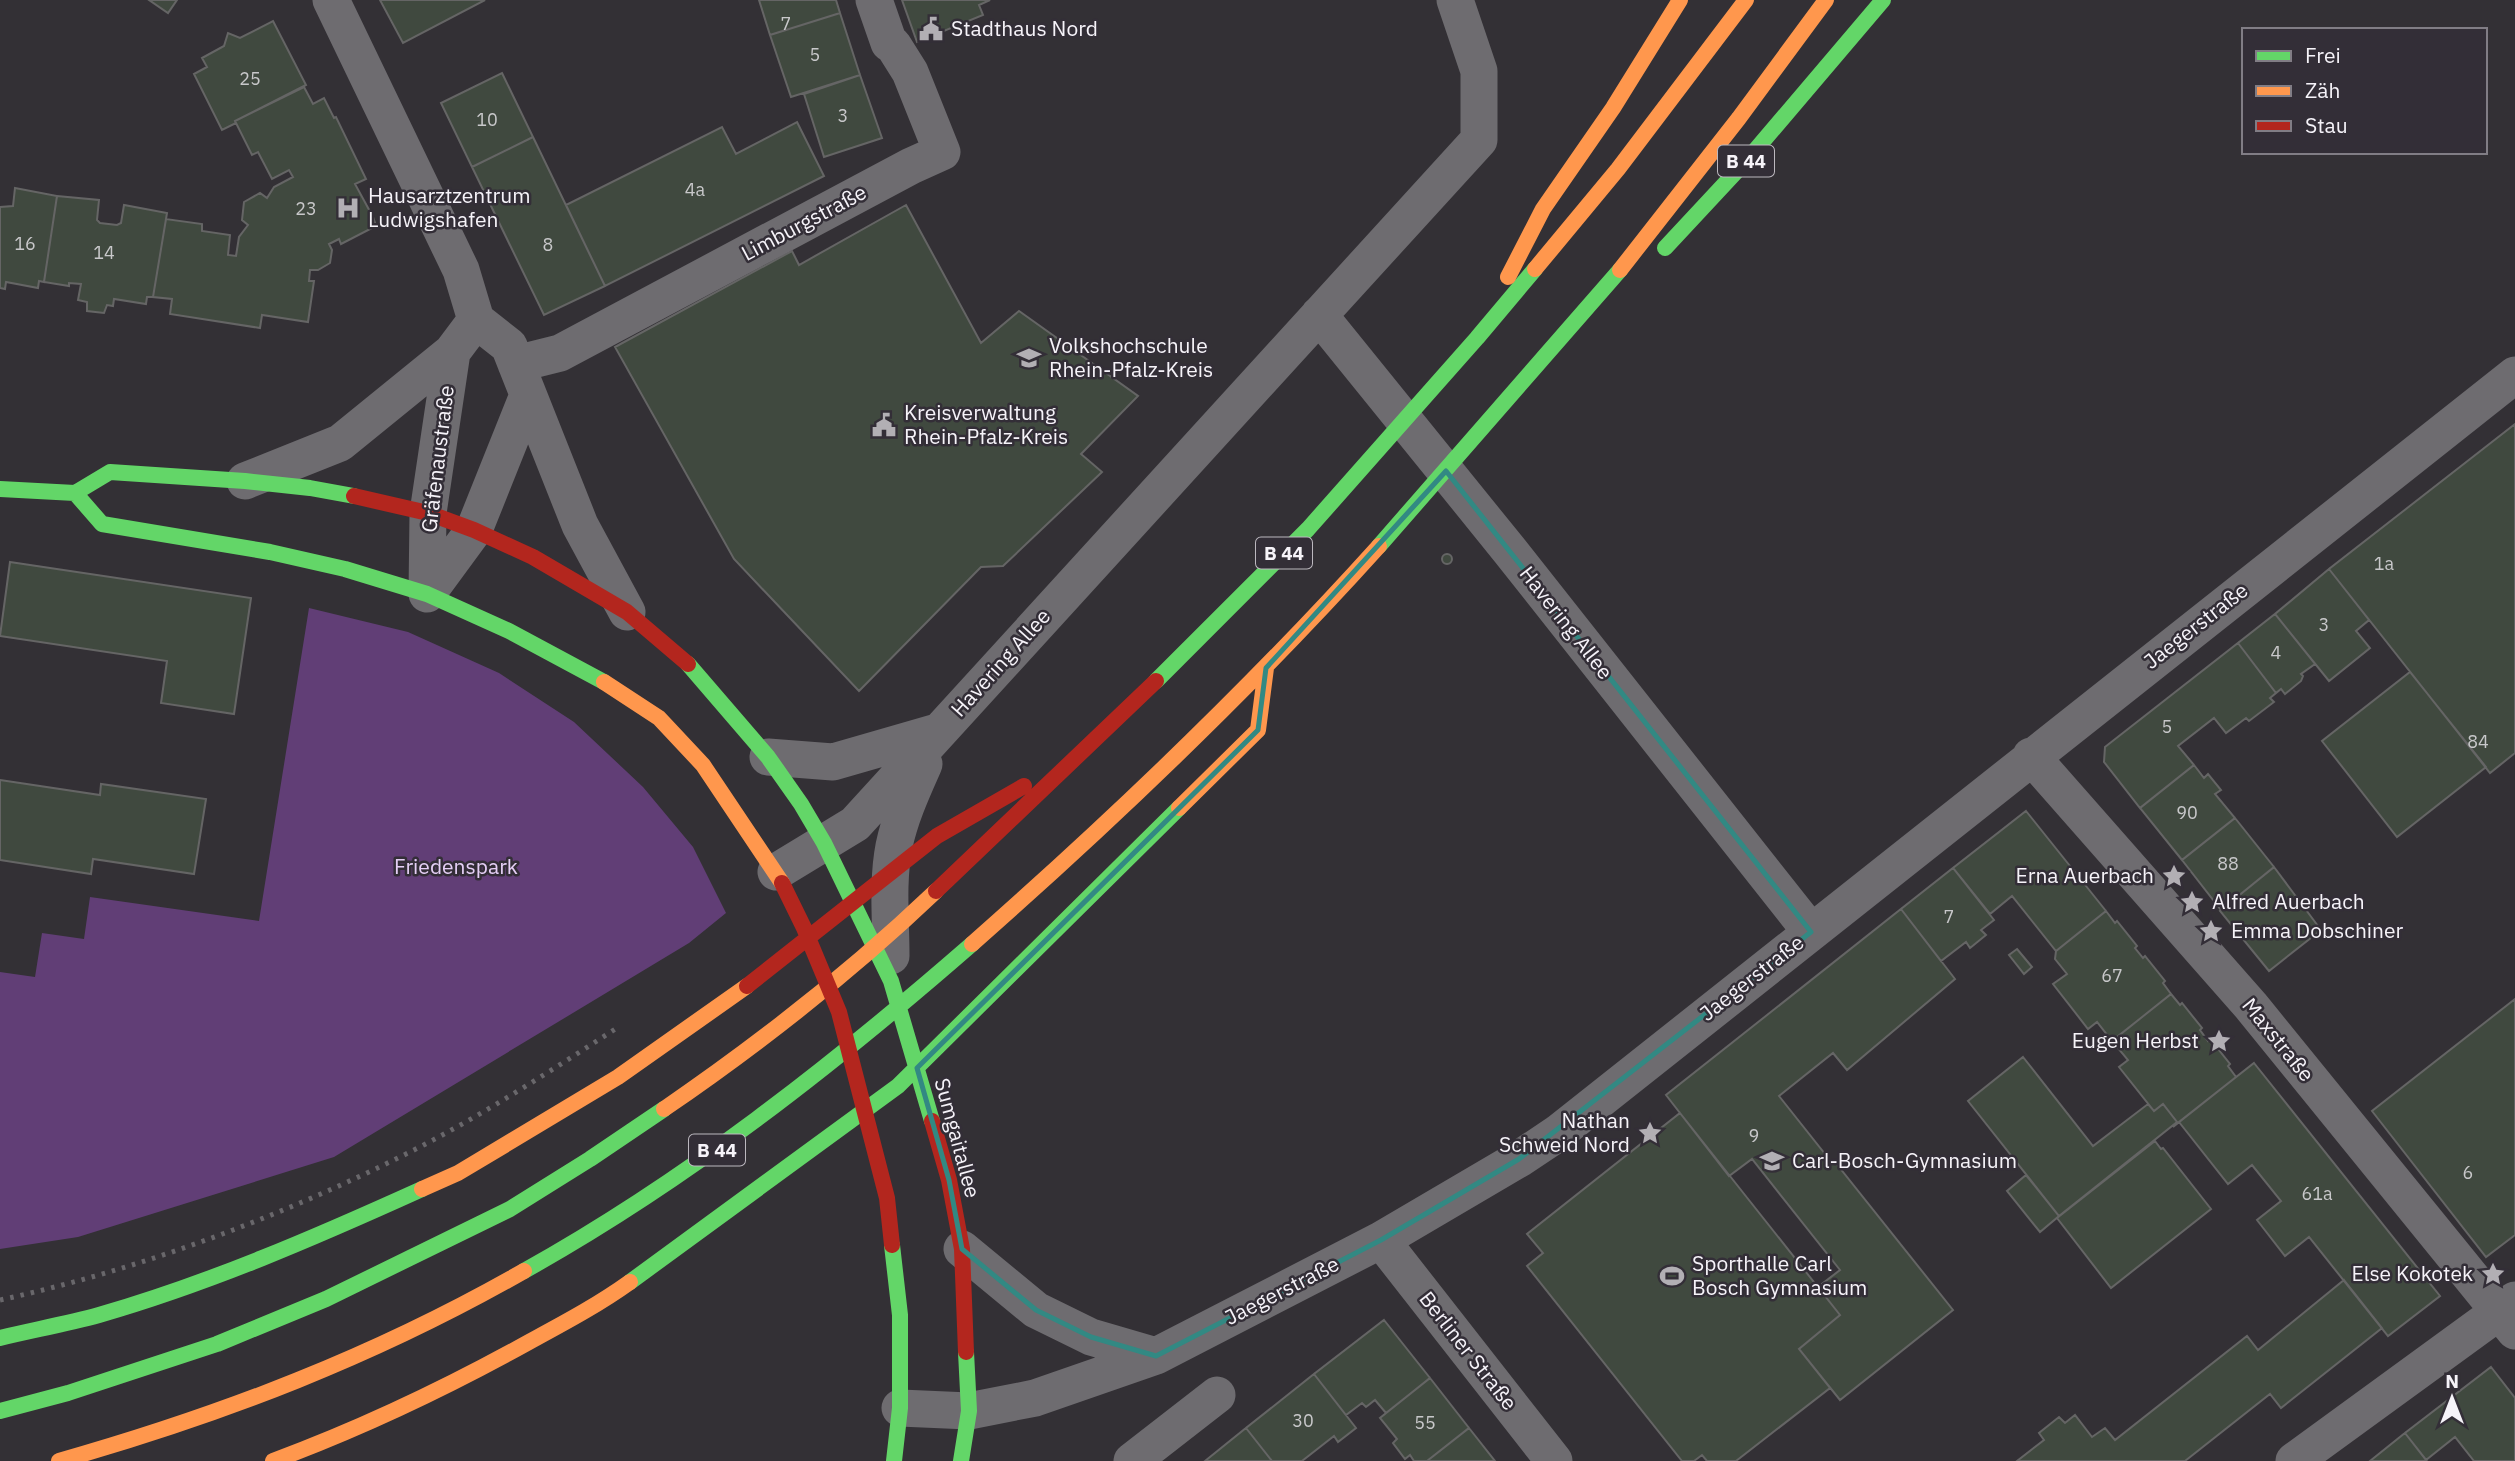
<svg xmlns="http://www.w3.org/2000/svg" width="2515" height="1461" font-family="'IBM Plex Sans',sans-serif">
<rect width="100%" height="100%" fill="#333035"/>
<!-- green -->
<path fill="#613e76" d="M309,608L408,632L499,673L574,722L643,787L693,847L726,913L689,943L334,1157L78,1237L0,1249V972L35,977L42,933L84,939L90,897L259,921Z"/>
<!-- building -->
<path fill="#40493f" stroke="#656565" stroke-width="2" d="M149,0H177L168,13Z
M380,0H485L403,43Z
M759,0H836L840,13L770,35Z
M902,0H990L979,5L983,15L917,42Z
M840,13L860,75L791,97L770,35Z
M273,21L306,85L235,121L236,123L222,130L194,74L207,67L202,58L224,46L228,33L240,38Z
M502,73L533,137L472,167L441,103Z
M860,75L882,138L824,157L804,94Z
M304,87L313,104L324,98L334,118L336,117L366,179L355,184L373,217L376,226L341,244L339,239L329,244L332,250L330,263L318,270H310L309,281H314L308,322L262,315L260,328L170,314L172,299L153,297L166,219L202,224V231L230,235L228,255L236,256L239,237L248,225L242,220L244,202L260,193L267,198L274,187L293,177L289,170L272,179L258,152L252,155L235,121Z
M797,122L824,176L605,286L566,205L722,127L736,154Z
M533,137L605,286L544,315L472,167Z
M15,188L57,196L44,282L39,281L38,288L6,282L5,289L0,288V207L13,206Z
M57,196L99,200L97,220L100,223L117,225L121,223L124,205L167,213L153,297H147L146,304L114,299L113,306L107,305L104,313L87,311V302L78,300L81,284L69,283V286L44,282Z
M906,205L981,343L1019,311L1138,396L1081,454L1102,472L1003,566L981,567L859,691L734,559L615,347L792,251L799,265Z
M2515,424V753L2490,773L2329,569Z
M1442 559a5 5 0 1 1 10 0a5 5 0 1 1-10 0Z
M10,562L251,598L234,714L161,703L167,661L0,636Z
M2329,569L2369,620L2356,631L2370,648L2329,681L2275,614Z
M2275,614L2315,664L2301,674L2303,676L2301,681L2285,694L2281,689L2276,693L2238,643Z
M2238,643L2276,693L2270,698L2274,702L2249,721L2246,718L2226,733L2214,718L2178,746L2194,765L2140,808L2104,762L2105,747Z
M2410,672L2486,767L2397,837L2322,741Z
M2194,765L2204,778L2208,774L2221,790L2215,794L2235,818L2182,860L2140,808Z
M0,780L100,795L101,784L206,799L194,874L93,859L91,874L0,860Z
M2026,811L2106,911L2056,951L2012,896L1990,914L1953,868Z
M2235,818L2274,867L2221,910L2182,860Z
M2274,867L2321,930L2269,971L2220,911Z
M1953,868L1994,920L1981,930L1986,935L1970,948L1966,942L1941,961L1901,909Z
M1901,909L1955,979L1847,1070L1833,1053L1779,1096L1833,1164L1835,1162L1953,1310L1840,1400L1799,1349L1840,1315L1818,1287L1840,1270L1752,1159L1729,1176L1666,1095Z
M2106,911L2115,923L2117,921L2137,946L2135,948L2143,958L2145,956L2165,981L2163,983L2171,994L2112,1041L2097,1022L2088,1029L2053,984L2067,974L2055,959L2056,951Z
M2017,949L2032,967L2024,974L2009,955Z
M2171,994L2180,1005L2182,1003L2202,1028L2200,1030L2208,1041L2210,1039L2230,1064L2228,1066L2236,1077L2173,1127L2177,1122L2163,1104L2154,1111L2119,1067L2128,1060L2112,1041Z
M2515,999V1235L2486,1257L2372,1111Z
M2023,1057L2093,1146L2148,1104L2154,1111L2163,1104L2177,1122L2059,1216L1968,1101Z
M2254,1063L2440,1296L2388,1336L2309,1237L2285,1256L2257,1220L2281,1201L2252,1165L2228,1184L2179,1122Z
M1680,1113L1840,1315L1799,1349L1830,1388L1736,1461H1707L1702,1455L1694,1461H1682L1527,1266L1543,1253L1527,1234Z
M2155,1141L2161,1149L2163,1148L2211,1209L2111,1288L2057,1218Z
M2026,1175L2059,1216L2040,1232L2007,1191Z
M2344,1280L2382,1328L2281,1408L2270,1394L2185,1461H2017L2044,1440L2039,1433L2059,1417L2065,1423L2075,1415L2092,1437L2105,1428L2115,1440L2247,1336L2258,1350Z
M1384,1320L1430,1378L1386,1413L1375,1400L1366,1407L1362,1403L1346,1415L1314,1374Z
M2491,1367L2515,1398V1461H2474L2455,1437L2426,1460L2405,1433Z
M1314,1374L1356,1428L1338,1442L1334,1436L1302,1461H1272L1246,1428Z
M1430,1378L1469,1428L1427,1461H1414L1410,1455L1405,1459L1393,1443L1397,1439L1380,1418Z
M1246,1428L1272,1461H1205Z
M1469,1428L1495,1461H1427Z
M2405,1433L2427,1461H2370Z"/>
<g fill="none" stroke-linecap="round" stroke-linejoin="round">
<!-- street -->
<path stroke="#6e6c70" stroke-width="37" d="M331,0L461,270L476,320L509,346L580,525L627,612
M1319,315L1510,551L1811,932
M516,364L560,353L911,166L942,152L910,72L893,45L889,43L874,0
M245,481L340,443L452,352L476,320
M427,594L428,513L452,352
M427,594L474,530L528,395
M2031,756L2251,1006L2515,1331
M768,757L833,762L937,732
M776,872L855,824L1479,140V71L1455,0
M891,956C891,920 887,882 894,846C900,817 912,791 924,764
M1381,1240L1554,1461
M962,1249L1036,1310L1091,1337L1156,1356
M900,1408L969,1411L1035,1398L1156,1356L1381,1240L1519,1159L1558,1133L2515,375
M1132,1461L1217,1395
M2294,1461L2515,1300"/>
<!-- fast -->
<path stroke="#63d668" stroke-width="16" d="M1665,248L1747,160L1883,0
M0,489L75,493L110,472L245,481L310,488L354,496
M75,493L102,524L270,552L345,569L427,594L509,631L604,682
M1379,546L1620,270
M688,664L768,757L801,804L824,843L891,981L932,1121
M1156,681L1308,529L1477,338L1535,269
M892,1245L900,1315V1408L894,1461
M524,1271C687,1180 832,1066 972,944
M630,1282L898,1086L1179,808
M0,1338C33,1330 66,1324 99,1315C210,1283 316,1237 422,1189
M0,1411L68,1393L217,1344L326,1299L510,1209L590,1159L664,1109
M961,1461L969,1411L966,1352"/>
<!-- slow -->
<path stroke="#ff974d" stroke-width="16" d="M1535,269L1618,169L1746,0
M1620,270L1739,118L1826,0
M1508,277L1543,209L1613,108L1680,0
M604,682L659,718L703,765L782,883
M1179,808L1258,730L1266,668
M972,944C1115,818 1252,687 1379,546
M664,1109C759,1044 852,971 936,891
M422,1189L458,1173L618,1077L747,986
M59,1461C224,1414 375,1356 524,1271
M273,1461C362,1428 446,1388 529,1342C564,1323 598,1305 630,1282"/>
<!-- jam -->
<path stroke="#b3261e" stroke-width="16" d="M354,496L428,513L474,530L533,557L627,612L688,664
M782,883L804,928L839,1012L887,1198L892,1245
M936,891L1156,681
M747,986L937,836L1024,786
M932,1121L949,1180L962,1249L966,1352"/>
<!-- rail -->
<path stroke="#69676b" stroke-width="5" stroke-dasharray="3.5 7" stroke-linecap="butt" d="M0,1300C142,1269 280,1217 410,1152C483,1115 552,1070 620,1026"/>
</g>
<!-- marked area -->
<path fill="none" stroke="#328983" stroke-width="5" stroke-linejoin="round" d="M1446,471L1811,932L1519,1159L1381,1240L1156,1356L1091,1337L1036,1310L962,1249L949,1180L917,1068L1258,730L1266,668Z"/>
<!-- icons -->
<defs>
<g id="civic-bare" transform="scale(1.89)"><path d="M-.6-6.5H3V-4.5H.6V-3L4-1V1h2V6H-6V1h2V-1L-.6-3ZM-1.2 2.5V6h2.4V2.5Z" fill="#b2afb4" stroke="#332e37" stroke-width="2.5" paint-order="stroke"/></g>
<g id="hospital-bare" transform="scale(1.89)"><path d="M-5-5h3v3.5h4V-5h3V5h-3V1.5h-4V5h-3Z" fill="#b2afb4" stroke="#332e37" stroke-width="2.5" paint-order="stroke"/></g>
<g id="university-bare" transform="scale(1.89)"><path d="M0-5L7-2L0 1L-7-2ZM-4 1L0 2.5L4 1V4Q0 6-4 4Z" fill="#b2afb4" stroke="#332e37" stroke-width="2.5" paint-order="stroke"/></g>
<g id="sight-bare" transform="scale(1.89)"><path d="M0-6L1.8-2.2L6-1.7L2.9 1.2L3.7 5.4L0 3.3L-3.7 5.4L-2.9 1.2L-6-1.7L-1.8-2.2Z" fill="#b2afb4" stroke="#332e37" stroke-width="2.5" paint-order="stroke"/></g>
<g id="school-bare" transform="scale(1.89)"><path d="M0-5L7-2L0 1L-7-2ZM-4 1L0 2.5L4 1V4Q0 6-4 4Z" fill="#b2afb4" stroke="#332e37" stroke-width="2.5" paint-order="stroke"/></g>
<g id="stadium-bare" transform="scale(1.89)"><path d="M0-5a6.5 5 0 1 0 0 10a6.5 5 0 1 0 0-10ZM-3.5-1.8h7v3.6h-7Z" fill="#b2afb4" stroke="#332e37" stroke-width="2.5" paint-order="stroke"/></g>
</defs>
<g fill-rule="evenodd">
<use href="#civic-bare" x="931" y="29"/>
<use href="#hospital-bare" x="348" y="208"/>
<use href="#university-bare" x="1029" y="358"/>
<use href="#civic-bare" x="884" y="425"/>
<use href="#sight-bare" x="2174" y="876"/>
<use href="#sight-bare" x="2192" y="902"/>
<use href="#sight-bare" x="2211" y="931"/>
<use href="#sight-bare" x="2219" y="1041"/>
<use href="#sight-bare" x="1650" y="1133"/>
<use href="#school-bare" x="1772" y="1161"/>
<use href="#sight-bare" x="2493" y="1274"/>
<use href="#stadium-bare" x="1672" y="1276"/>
</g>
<g text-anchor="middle" stroke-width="5" stroke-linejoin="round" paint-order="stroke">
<!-- number labels -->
<g font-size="18" fill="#c8c8ca">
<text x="786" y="30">7</text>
<text x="815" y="61">5</text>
<text x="250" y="85">25</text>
<text x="843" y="122">3</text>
<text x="487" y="126">10</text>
<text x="695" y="196">4a</text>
<text x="306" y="215">23</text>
<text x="25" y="250">16</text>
<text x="548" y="251">8</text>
<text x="104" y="259">14</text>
<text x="2384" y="570">1a</text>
<text x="2324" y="631">3</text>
<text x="2276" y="659">4</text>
<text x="2167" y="733">5</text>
<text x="2478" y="748">84</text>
<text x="2187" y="819">90</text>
<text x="2228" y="870">88</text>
<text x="1949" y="923">7</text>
<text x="2112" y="982">67</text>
<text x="1754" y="1142">9</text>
<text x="2468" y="1179">6</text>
<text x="2317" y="1200">61a</text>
<text x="1303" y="1427">30</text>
<text x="1425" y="1429">55</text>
</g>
<!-- shield labels -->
<g fill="#332e37" stroke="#bcb8bf" stroke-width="2">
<rect x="1718" y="145.5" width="56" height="31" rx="5"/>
<rect x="1256" y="537.5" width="56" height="31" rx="5"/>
<rect x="689" y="1134.5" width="56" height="31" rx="5"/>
</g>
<g font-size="19" font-weight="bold" fill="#f6f3f9">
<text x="1746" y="168">B 44</text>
<text x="1284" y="560">B 44</text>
<text x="717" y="1157">B 44</text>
</g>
<!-- poi labels -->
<g font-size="21" fill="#f6f3f9" stroke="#332e37" text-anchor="start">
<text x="951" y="36">Stadthaus Nord</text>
<text x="368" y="203">Hausarztzentrum<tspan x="368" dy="24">Ludwigshafen</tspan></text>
<text x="1049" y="353">Volkshochschule<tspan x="1049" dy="24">Rhein-Pfalz-Kreis</tspan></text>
<text x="904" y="420">Kreisverwaltung<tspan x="904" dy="24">Rhein-Pfalz-Kreis</tspan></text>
<text x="2154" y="883" text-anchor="end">Erna Auerbach</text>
<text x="2212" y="909">Alfred Auerbach</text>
<text x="2231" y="938">Emma Dobschiner</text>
<text x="2199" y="1048" text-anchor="end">Eugen Herbst</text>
<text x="1630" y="1128" text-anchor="end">Nathan<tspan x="1630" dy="24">Schweid Nord</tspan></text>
<text x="1792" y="1168">Carl-Bosch-Gymnasium</text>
<text x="1692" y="1271">Sporthalle Carl<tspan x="1692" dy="24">Bosch Gymnasium</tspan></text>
<text x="2473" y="1281" text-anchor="end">Else Kokotek</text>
</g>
<!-- street labels -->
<g font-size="21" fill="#f6f3f9" stroke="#332e37">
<text transform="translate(804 223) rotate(-28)" y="7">Limburgstraße</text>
<text transform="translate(438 459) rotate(-83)" y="7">Gräfenaustraße</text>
<text transform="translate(1566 623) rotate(52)" y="7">Havering Allee</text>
<text transform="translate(2196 626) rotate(-38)" y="7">Jaegerstraße</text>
<text transform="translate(1001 663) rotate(-48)" y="7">Havering Allee</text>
<text transform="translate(1752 978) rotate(-38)" y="7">Jaegerstraße</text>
<text transform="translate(2278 1040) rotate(51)" y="7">Maxstraße</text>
<text transform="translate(957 1138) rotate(75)" y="7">Sumgaitallee</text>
<text transform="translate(1282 1291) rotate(-27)" y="7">Jaegerstraße</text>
<text transform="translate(1468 1351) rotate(52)" y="7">Berliner Straße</text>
</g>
<!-- park labels -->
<g font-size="21" fill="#e5cff6" stroke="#332e37">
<text x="456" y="874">Friedenspark</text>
</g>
</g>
<!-- legend -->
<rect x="2242" y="28" width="245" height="126" fill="#332e37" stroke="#817d85" stroke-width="2"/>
<rect x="2256" y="51" width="35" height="10" fill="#63d668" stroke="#817d85" stroke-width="2"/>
<text x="2305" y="63" font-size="21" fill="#f6f3f9">Frei</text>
<rect x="2256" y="86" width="35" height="10" fill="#ff974d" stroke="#817d85" stroke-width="2"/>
<text x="2305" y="98" font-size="21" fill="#f6f3f9">Zäh</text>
<rect x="2256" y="121" width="35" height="10" fill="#b3261e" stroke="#817d85" stroke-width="2"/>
<text x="2305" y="133" font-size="21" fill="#f6f3f9">Stau</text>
<!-- north arrow -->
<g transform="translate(2452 1398)" stroke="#332e37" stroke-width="5" paint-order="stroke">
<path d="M0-5L12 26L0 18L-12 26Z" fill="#f6f3f9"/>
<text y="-10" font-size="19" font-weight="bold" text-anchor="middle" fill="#f6f3f9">N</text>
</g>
</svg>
